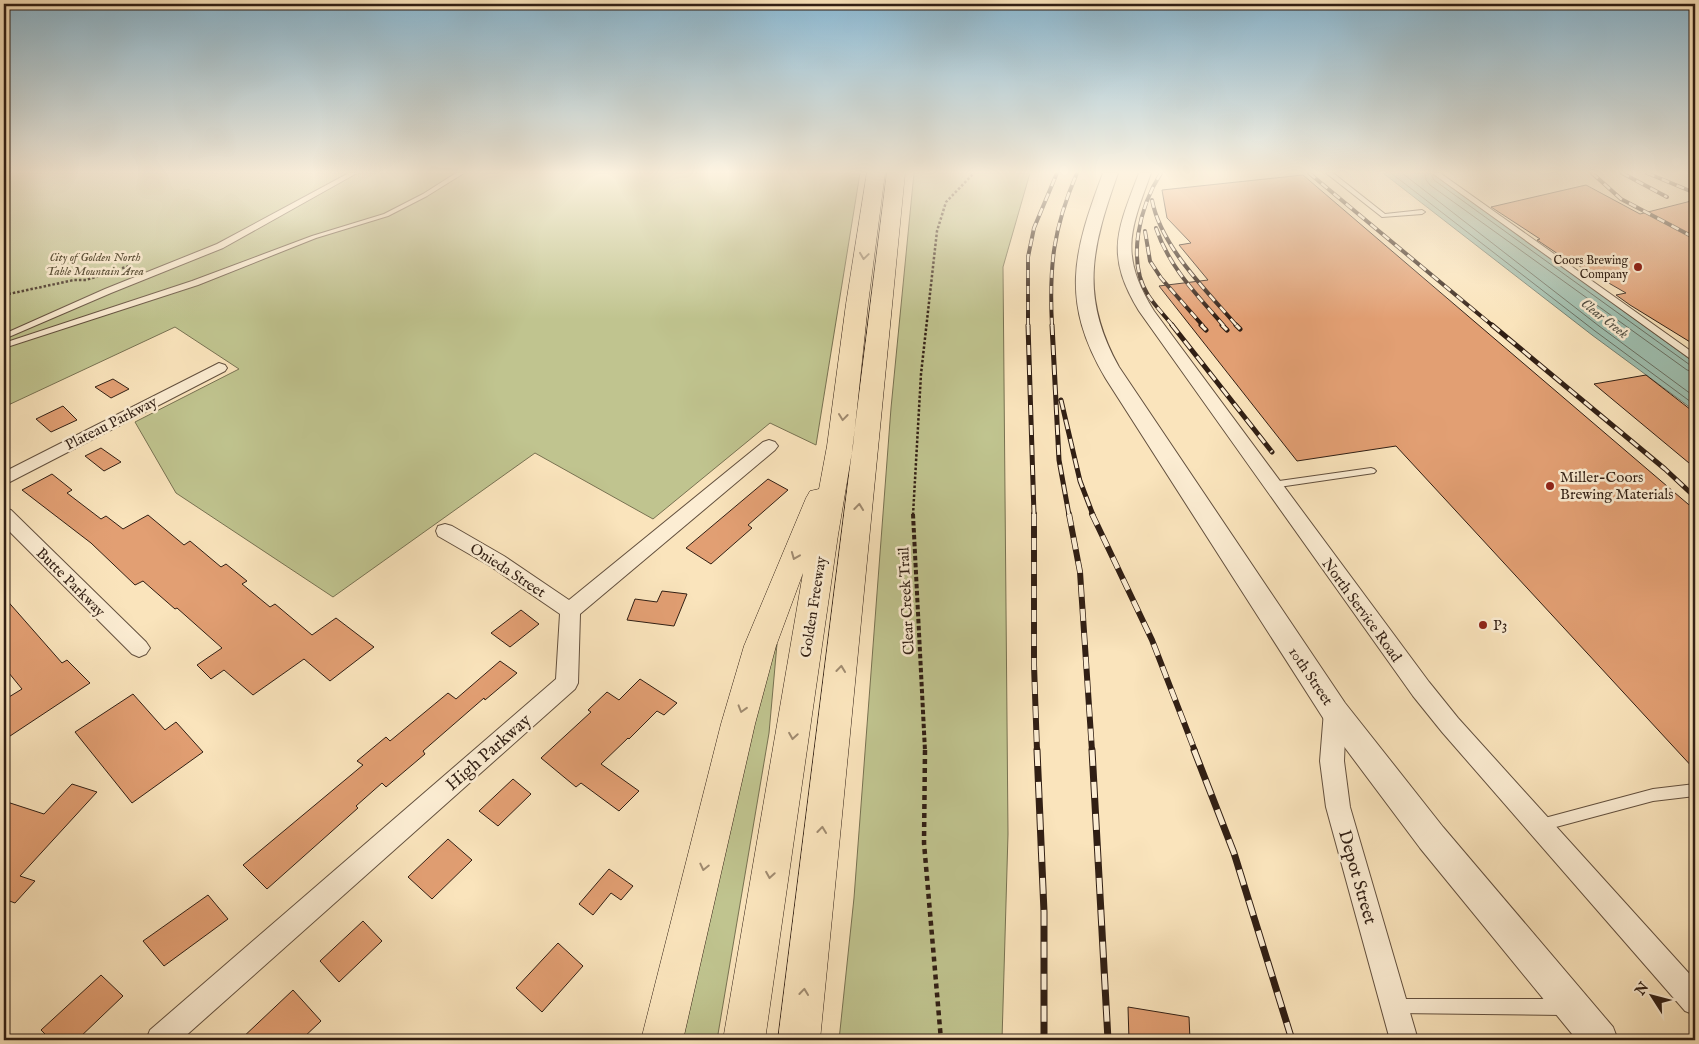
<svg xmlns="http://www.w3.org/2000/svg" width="1699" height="1044" font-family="'IM FELL English',serif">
<rect width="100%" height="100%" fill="#fae4bc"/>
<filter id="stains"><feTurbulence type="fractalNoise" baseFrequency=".004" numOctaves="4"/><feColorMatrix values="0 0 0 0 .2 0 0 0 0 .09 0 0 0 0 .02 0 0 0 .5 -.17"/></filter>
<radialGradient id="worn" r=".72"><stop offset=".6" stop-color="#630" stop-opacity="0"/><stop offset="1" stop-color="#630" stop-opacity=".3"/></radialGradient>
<!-- green -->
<path fill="#c0c48f" stroke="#787252" d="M4,173H860L816,445L770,423L653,519L535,453L333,597L176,493L135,422L239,369L175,327L4,407Z
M914,173H1030L1003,267L1008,834L1002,1040H839L854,898L891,408Z
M777,644L769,733L717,1040H669L719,854L759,692Z"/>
<!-- water -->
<path fill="#9ebfb0" stroke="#727f72" d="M1383,173H1434L1695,363V411L1592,335Z"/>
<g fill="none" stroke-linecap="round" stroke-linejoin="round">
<!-- shore -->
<path stroke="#686f62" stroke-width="1" d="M1391,173L1595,331L1695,405
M1402,173L1599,326L1695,397
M1425,173L1426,180L1430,185L1687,370L1695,372
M1431,174L1434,180L1690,365L1695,366"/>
</g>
<!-- building -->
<path fill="#e29f73" stroke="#311f14" d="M1303,175L1695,510V770L1396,446L1297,461L1159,286L1208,280L1179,245L1191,243L1167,218L1162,190Z
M1586,185L1640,214L1695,200V345L1630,305L1616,295L1626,293L1555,252L1537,240L1540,239L1491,207Z
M1646,375L1695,413V468L1594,384Z
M113,379L129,389L111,398L95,387Z
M63,406L77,420L51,432L36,419Z
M101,448L121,462L104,471L85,456Z
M52,474L72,490L67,493L101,519L106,516L123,529L148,515L184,545L190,541L221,567L226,564L247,581L242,584L270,607L275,604L312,635L336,618L374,647L330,681L304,659L253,695L224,670L211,679L197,665L222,648L177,608L175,609L143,581L135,585L91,543L22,490Z
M768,479L788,490L748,525L752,528L711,564L686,548Z
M662,591L687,594L674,626L627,620L635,599L657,602Z
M4,597L62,663L67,660L90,683L4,740V700L22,689L4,667Z
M521,610L539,624L510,647L491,633Z
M500,661L517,673L485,700L484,698L423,751L425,754L386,787L382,783L356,806L358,808L267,889L243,865L363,765L357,761L386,737L390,741L448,693L456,699Z
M640,679L677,703L664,715L657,711L629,739L628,738L601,764L639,791L619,811L581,783L576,787L541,758L591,712L588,710L607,692L619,700Z
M133,694L165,730L176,722L203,752L132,803L75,732Z
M513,779L531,794L498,826L479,811Z
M72,784L97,792L20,876L35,881L15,903L4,899V801L44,814Z
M448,839L472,860L432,899L408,877Z
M609,869L633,886L621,900L611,893L593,915L579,904Z
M208,895L228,919L164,966L143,941Z
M363,921L382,941L339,982L320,961Z
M558,943L583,966L542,1012L516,988Z
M101,975L123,996L77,1040H51L41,1030Z
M293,990L321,1021L301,1040H240Z
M1128,1007L1189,1017L1190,1040H1129Z"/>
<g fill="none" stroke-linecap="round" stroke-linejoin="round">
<!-- service casing -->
<g stroke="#63503e" stroke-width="2">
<path id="service" d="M349,173H357L223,248L111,293L4,339V334L105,289L217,244Z
M456,173H464L427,196L388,216L316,238L198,285L4,348V343L192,281L312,236L384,214L423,194Z
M1326,173H1333L1385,214L1422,210L1425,212L1422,214L1382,217Z
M1432,173H1440L1695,354V360H1692Z
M1371,468L1374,469L1376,471L1374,473L1272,488L1267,485L1272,482Z
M1695,784V796L1653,801L1541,831L1536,829L1534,825L1536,821L1541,819L1653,789Z
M1395,999H1563L1568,1002L1571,1007L1568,1012L1563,1015L1395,1013L1390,1011L1388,1006L1390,1001Z"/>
</g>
<!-- minor casing -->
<g stroke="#63503e" stroke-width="2">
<path id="minor" d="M1139,173H1151C1130,231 1119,255 1154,311L1429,682L1458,718L1695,980V1015L1685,1011L1442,732L1413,696L1139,311C1105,255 1117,231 1139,173Z
M219,363L225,365L227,368L225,371L4,485V472Z
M769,440L775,442L778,446L775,450L580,614L578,683L575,689L181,1040H146L150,1030L556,679L560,614L490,566L438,536L436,531L438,526L445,524L452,526L504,556L569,600L763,442Z
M4,508L11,510L146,642L150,648L146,654L139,657L132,654L4,526Z
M1335,701L1343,704L1346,711L1344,761L1350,807L1418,1040H1390L1326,807L1320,761L1324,711L1327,704Z"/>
</g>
<!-- tertiary casing -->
<g stroke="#63503e" stroke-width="2">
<path id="tertiary" d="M1103,173H1118C1092,247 1079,295 1119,367L1345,703L1443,827L1613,1027L1618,1040H1577L1420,848L1325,721L1106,379C1060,301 1073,253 1103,173Z"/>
</g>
<!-- motorway casing -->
<g stroke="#311f14" stroke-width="1">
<path id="motorway" d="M867,173H885L868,304L853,446L838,535L765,1040H723L803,573L776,646L755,724L683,1040H641L721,724L744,646L806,498L810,491L819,489L827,446L846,304Z
M887,173H905L820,1040H778Z"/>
</g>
<!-- path-far2 -->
<path stroke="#311f14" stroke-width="2.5" stroke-dasharray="2.5 2" stroke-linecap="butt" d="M4,295L74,280H86L129,266
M913,515L921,374L937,231L946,202L974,173"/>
<!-- path-far1 -->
<path stroke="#311f14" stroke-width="4" stroke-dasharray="4.5 2.5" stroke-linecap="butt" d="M913,514L925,751"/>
<!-- path -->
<path stroke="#311f14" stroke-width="4.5" stroke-dasharray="5 4" stroke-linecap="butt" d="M925,750L924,843L941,1040"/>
<!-- service -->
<use href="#service" fill="#fcedd3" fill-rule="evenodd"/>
<!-- minor -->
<use href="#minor" fill="#fcedd3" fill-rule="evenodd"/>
<!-- tertiary -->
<use href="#tertiary" fill="#fcedd3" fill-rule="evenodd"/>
<!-- motorway -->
<use href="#motorway" fill="#fae4bc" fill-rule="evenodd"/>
<!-- rail-far3 casing -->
<g stroke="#311f14" stroke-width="4">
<path id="rail-far3" d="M1161,173C1140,206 1126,260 1148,295C1155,306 1165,316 1173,326
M1309,173L1493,326
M1592,173L1621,199L1695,238
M1622,173L1667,197
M1647,173L1695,193
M1152,200C1161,247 1207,291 1237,326
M1156,228C1169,267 1197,295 1224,326
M1145,231L1150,261L1161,278L1203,326
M1028,326V257L1034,228L1057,173
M1052,326C1049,266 1053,229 1077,173"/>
</g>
<!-- rail-far2 casing -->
<g stroke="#311f14" stroke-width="5">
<path id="rail-far2" d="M1028,325L1034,515
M1052,325L1059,460L1069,515
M1172,325L1272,452
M1201,325L1206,330
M1222,325L1227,330
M1236,325L1240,329
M1492,325L1665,469L1695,497
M1061,400L1080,481L1093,515"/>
</g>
<!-- rail-far1 casing -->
<g stroke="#311f14" stroke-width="6">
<path id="rail-far1" d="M1034,514V665L1037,751
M1069,514L1080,572L1092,751
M1092,514L1152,640L1195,751"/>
</g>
<!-- rail casing -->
<g stroke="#311f14" stroke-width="7">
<path id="rail" d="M1037,750L1044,912V1040
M1092,750L1108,1040
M1194,750L1234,853L1292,1040"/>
</g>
<!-- rail-far3 -->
<use href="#rail-far3" stroke="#fcedd3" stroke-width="2.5" stroke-dasharray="8" stroke-linecap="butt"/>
<!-- rail-far2 -->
<use href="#rail-far2" stroke="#fcedd3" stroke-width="3" stroke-dasharray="10" stroke-linecap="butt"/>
<!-- rail-far1 -->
<use href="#rail-far1" stroke="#fcedd3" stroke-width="4.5" stroke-dasharray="12" stroke-linecap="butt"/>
<!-- rail -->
<use href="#rail" stroke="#fcedd3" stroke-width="5" stroke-dasharray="16" stroke-linecap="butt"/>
</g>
<!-- one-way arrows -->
<defs><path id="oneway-chevron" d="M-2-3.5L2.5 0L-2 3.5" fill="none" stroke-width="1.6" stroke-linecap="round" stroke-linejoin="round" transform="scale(1.25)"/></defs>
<g stroke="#a08b70">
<use href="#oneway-chevron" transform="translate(864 256) rotate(98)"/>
<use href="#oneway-chevron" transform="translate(843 417) rotate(97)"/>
<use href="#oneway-chevron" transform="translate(859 507) rotate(-84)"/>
<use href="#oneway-chevron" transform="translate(795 556) rotate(112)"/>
<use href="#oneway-chevron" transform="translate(841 669) rotate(-84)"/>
<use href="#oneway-chevron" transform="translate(742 709) rotate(107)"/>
<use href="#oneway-chevron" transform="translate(793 736) rotate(99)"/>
<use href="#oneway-chevron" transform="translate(822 830) rotate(-84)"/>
<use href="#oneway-chevron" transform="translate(704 867) rotate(103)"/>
<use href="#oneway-chevron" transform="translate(770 875) rotate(99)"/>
<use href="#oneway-chevron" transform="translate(804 992) rotate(-84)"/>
</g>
<!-- sky -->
<linearGradient id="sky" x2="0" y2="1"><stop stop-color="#8ab8d2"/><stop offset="0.54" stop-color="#fdf3e1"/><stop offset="1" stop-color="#fdf3e1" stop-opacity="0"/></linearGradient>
<rect width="1699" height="319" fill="url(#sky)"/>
<!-- markers -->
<g fill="#8f2418" stroke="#fcedd3" stroke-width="2">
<circle cx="1638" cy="267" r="5"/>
<circle cx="1550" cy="486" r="5"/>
<circle cx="1483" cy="625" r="5"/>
</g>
<g text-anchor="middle" stroke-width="5" stroke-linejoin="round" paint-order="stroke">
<!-- far-park labels -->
<g font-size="12" font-style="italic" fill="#5c5139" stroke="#fcedd3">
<text x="95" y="261">City of Golden North<tspan x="95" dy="14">Table Mountain Area</tspan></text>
</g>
<!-- far-poi labels -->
<g font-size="12" fill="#311f14" stroke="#fcedd3" text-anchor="end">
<text x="1628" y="264">Coors Brewing<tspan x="1628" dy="14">Company</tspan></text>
</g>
<!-- far-water labels -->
<g font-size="14" font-style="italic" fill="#524f43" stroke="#fcedd3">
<text transform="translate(1605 318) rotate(38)" y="5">Clear Creek</text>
</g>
<!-- street labels -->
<g font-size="15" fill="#311f14" stroke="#fcedd3">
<text transform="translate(111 423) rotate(-27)" y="5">Plateau Parkway</text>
<text transform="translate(508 570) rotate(33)" y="5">Onieda Street</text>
<text transform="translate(71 582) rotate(45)" y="5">Butte Parkway</text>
<text transform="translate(906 601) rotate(-93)" y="5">Clear Creek Trail</text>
<text transform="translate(813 607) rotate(-81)" y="5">Golden Freeway</text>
<text transform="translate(1362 610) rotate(54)" y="5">North Service Road</text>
<text transform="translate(1311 676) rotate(56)" y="5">10th Street</text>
</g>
<!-- poi labels -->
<g font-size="15" fill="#311f14" stroke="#fcedd3" text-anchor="start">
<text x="1560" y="482">Miller-Coors<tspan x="1560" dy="17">Brewing Materials</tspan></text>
<text x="1493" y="630">P3</text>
</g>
<!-- near-street labels -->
<g font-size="18" fill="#311f14" stroke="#fcedd3">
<text transform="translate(488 752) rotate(-41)" y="6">High Parkway</text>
<text transform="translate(1358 877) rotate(74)" y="6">Depot Street</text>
</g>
</g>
<!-- margin -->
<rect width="1699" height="1044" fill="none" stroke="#fae4bc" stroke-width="20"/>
<rect x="5" y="5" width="1689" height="1034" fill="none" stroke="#311f14" stroke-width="2.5"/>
<rect x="10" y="10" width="1679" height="1024" fill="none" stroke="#311f14"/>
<!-- north arrow -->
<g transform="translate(1652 996) rotate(306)" stroke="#fcedd3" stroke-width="4" paint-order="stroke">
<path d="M0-4L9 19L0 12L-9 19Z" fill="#311f14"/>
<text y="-8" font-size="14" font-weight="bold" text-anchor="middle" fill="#311f14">N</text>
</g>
<rect width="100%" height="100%" filter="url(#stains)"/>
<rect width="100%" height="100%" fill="url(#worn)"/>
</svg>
